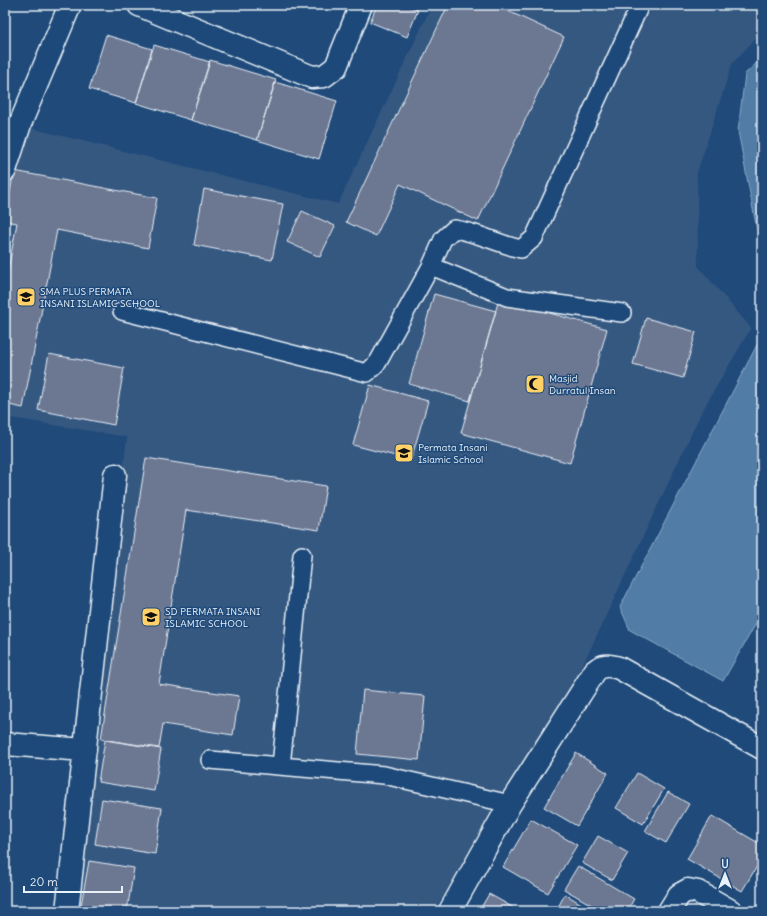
<svg xmlns="http://www.w3.org/2000/svg" width="767" height="916" font-family="Delius,sans-serif">
<rect width="100%" height="100%" fill="#1f4a7a"/>
<filter id="ink" filterUnits="userSpaceOnUse"><feTurbulence type="fractalNoise" baseFrequency=".025" numOctaves="2"/><feDisplacementMap in="SourceGraphic" scale="8" xChannelSelector="R" yChannelSelector="G"/><feConvolveMatrix kernelMatrix="1 2 1 2 8 2 1 2 1" color-interpolation-filters="sRGB"/></filter>
<g filter="url(#ink)">
<!-- built -->
<path fill="#365881" d="M432,5H762V31L732,64L697,173L698,266L751,328L701,413L582,667L521,786L433,911H72L127,437L5,417V162L26,127L338,204Z"/>
<!-- water -->
<path fill="#517ba6" stroke="#8daac7" d="M762,58V256L738,131L745,74Z
M762,313V613L723,681L630,630L620,607L758,343Z"/>
<!-- building -->
<path fill="#6c7792" stroke="#e8f1f8" d="M377,5H405L418,10L407,37L370,22Z
M448,5H495L564,37L478,221L400,184L376,236L346,222Z
M106,35L152,49L136,103L89,89Z
M154,45L210,62L191,120L136,103Z
M210,60L276,80L257,140L191,120Z
M275,82L337,101L319,159L257,140Z
M14,171L157,198L148,248L57,230L23,408L5,404V286L17,223L5,221V219Z
M204,189L283,204L272,260L194,245Z
M302,211L335,226L320,257L287,242Z
M434,294L496,311L470,401L409,384Z
M499,299L607,329L570,463L461,433Z
M646,318L696,332L683,378L633,364Z
M49,354L124,368L114,425L38,410Z
M370,385L428,401L411,460L353,445Z
M146,458L326,486L319,530L186,510L159,684L239,696L233,735L163,724L159,748L101,739Z
M363,690L425,696L419,760L357,754Z
M105,740L161,749L154,791L98,782Z
M576,753L608,773L577,826L544,807Z
M637,773L664,789L643,824L616,808Z
M668,792L689,804L666,843L645,831Z
M102,799L162,808L155,854L95,844Z
M712,816L762,845V858L742,891L687,859Z
M531,819L577,845L548,893L503,867Z
M598,836L628,853L612,880L582,863Z
M89,861L134,868L127,911H80Z
M578,866L634,899L627,911H602L564,889Z
M489,894L514,908L512,911H479Z
M565,894L593,911H556Z"/>
<g fill="none" stroke-linecap="round" stroke-linejoin="round">
<!-- lane casing -->
<g stroke="#e8f1f8" stroke-width="20">
<path id="lane" d="M431,266L507,297L622,313
M122,311L367,373L378,362L431,266L443,239L454,229C477,232 498,244 521,249L534,238L640,5
M210,760L384,775L510,804
M281,766L302,555"/>
</g>
<!-- street casing -->
<g stroke="#e8f1f8" stroke-width="25">
<path id="street" d="M139,5L312,77L324,76L336,67L361,5
M5,170L20,124L70,5
M5,744L85,750
M67,911L115,475
M450,911L510,804L595,671C603,664 609,665 619,668L762,748
M669,911L679,895L688,890L698,892L731,911"/>
</g>
<!-- lane -->
<use href="#lane" stroke="#1f4a7a" stroke-width="17"/>
<!-- street -->
<use href="#street" stroke="#1f4a7a" stroke-width="22"/>
</g>
</g>
<!-- icons -->
<defs>
<g id="school-square" transform="scale(1)"><rect x="-9" y="-9" width="18" height="18" rx="4" fill="#ffd166" stroke="#1f4a7a"/><path d="M0-5L7-2L0 1L-7-2ZM-4 1L0 2.5L4 1V4Q0 6-4 4Z" fill="#111"/></g>
<g id="mosque-square" transform="scale(1)"><rect x="-9" y="-9" width="18" height="18" rx="4" fill="#ffd166" stroke="#1f4a7a"/><path d="M3.5-4.9A6 6 0 1 0 3.5 4.9A5 5 0 1 1 3.5-4.9Z" fill="#111"/></g>
</defs>
<g fill-rule="evenodd">
<use href="#school-square" x="26" y="297"/>
<use href="#mosque-square" x="535" y="384"/>
<use href="#school-square" x="404" y="453"/>
<use href="#school-square" x="151" y="617"/>
</g>
<g text-anchor="middle" stroke-width="3" stroke-linejoin="round" paint-order="stroke">
<!-- poi labels -->
<g font-size="10" fill="#e8f1f8" stroke="#1f4a7a" text-anchor="start">
<text x="40" y="295">SMA PLUS PERMATA<tspan x="40" dy="12">INSANI ISLAMIC SCHOOL</tspan></text>
<text x="549" y="382">Masjid<tspan x="549" dy="12">Durratul Insan</tspan></text>
<text x="418" y="451">Permata Insani<tspan x="418" dy="12">Islamic School</tspan></text>
<text x="165" y="615">SD PERMATA INSANI<tspan x="165" dy="12">ISLAMIC SCHOOL</tspan></text>
</g>
</g>
<!-- margin -->
<rect width="767" height="916" fill="none" stroke="#1f4a7a" stroke-width="20"/>
<rect x="10" y="10" width="747" height="896" fill="none" stroke="#e8f1f8" stroke-width="1.5" filter="url(#ink)"/>
<!-- north arrow -->
<g transform="translate(725 874)" stroke="#1f4a7a" stroke-width="3" paint-order="stroke">
<path d="M0-3L7 15L0 10L-7 15Z" fill="#e8f1f8"/>
<text y="-6" font-size="11" font-weight="bold" text-anchor="middle" fill="#e8f1f8">U</text>
</g>
<!-- scale -->
<path d="M24 886v6h98v-6" fill="none" stroke="#e8f1f8" stroke-width="2"/>
<text x="30" y="886" font-size="12" fill="#e8f1f8" stroke="#1f4a7a" stroke-width="3" paint-order="stroke">20 m</text>
</svg>
